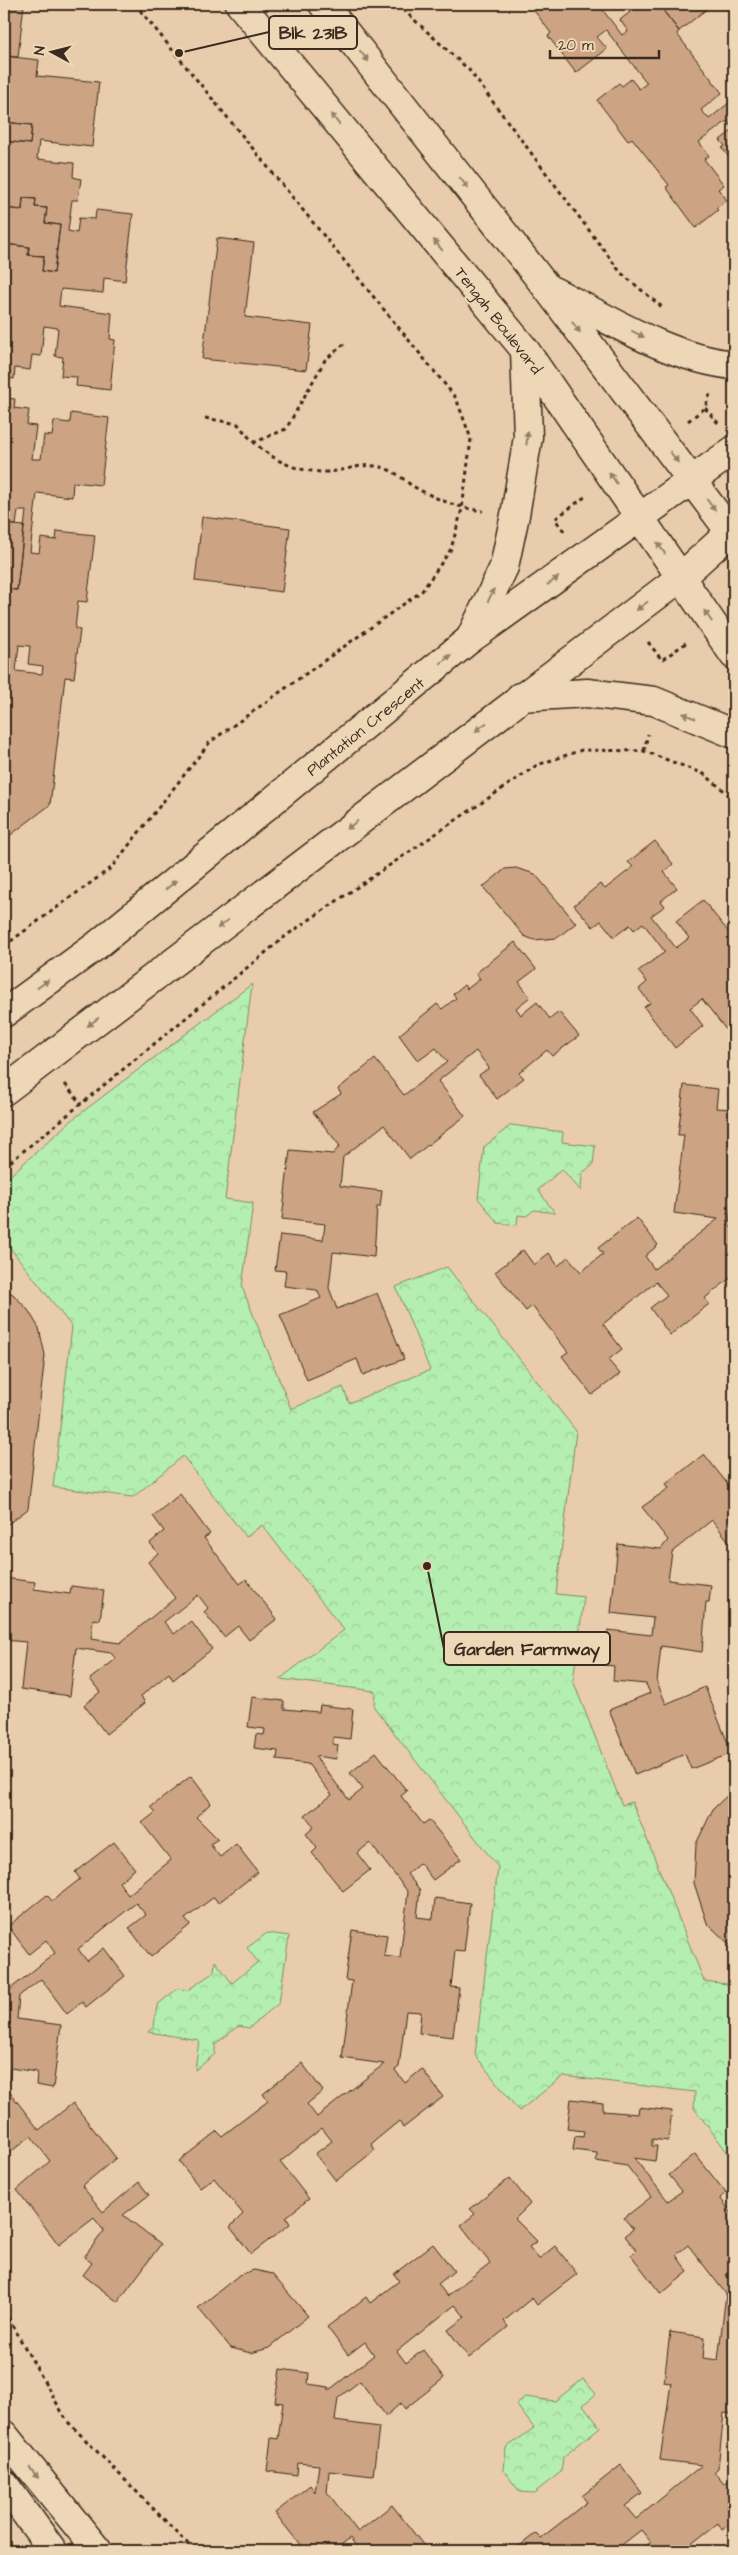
<svg xmlns="http://www.w3.org/2000/svg" width="738" height="2555" font-family="'Architects Daughter',sans-serif">
<defs>
<pattern id="park-crowns" width="20" height="18" patternUnits="userSpaceOnUse" patternTransform="scale(1.25)"><rect width="20" height="18" fill="#b5eeb1"/><path d="M2 6a3 3 0 1 1 6 0M12 15a3 3 0 1 1 6 0" fill="none" stroke="#9dcc98"/></pattern>
</defs>
<rect width="100%" height="100%" fill="#e9ccab"/>
<filter id="ink" filterUnits="userSpaceOnUse"><feTurbulence type="fractalNoise" baseFrequency=".02" numOctaves="2"/><feDisplacementMap in="SourceGraphic" scale="10" xChannelSelector="R" yChannelSelector="G"/><feConvolveMatrix kernelMatrix="1 2 1 2 8 2 1 2 1" color-interpolation-filters="sRGB"/></filter>
<g filter="url(#ink)">
<!-- park -->
<path fill="url(#park-crowns)" stroke="#788c68" d="M252,984L225,1199L253,1203L242,1287L291,1409L343,1387L349,1403L430,1370L396,1287L447,1267L576,1431L556,1594L584,1597L573,1681L622,1805L632,1802L704,1981L734,1985V2161L694,2108L695,2092L563,2076L519,2111L475,2055L498,1867L374,1707L375,1691L280,1679L344,1630L262,1525L246,1537L183,1456L133,1497L53,1487L72,1327L4,1240V1181L73,1119Z
M511,1125L563,1132L562,1142L595,1146L593,1165L582,1173L581,1191L562,1169L538,1190L555,1213L534,1210L526,1216L518,1215L517,1225L498,1223L478,1198L484,1147Z
M267,1933L289,1936L279,2003L249,2028L239,2026L215,2044V2054L195,2070L199,2040L148,2032L154,2027L157,2005L177,1989L188,1990L214,1972L215,1961L232,1983L258,1962L247,1948Z
M583,2379L596,2394L583,2405L600,2427L563,2457L561,2472L534,2493L520,2492L504,2471L506,2448L534,2428L516,2404L525,2397L555,2401Z"/>
<!-- building -->
<path fill="#cca383" stroke="#3b2a1e" fill-rule="evenodd" d="M4,4H24L18,57L4,56Z
M529,4H598L622,35L628,31L620,20L630,12L627,8L632,4H658L679,31L677,34L722,93L701,110L709,119L734,99V164L722,148L725,146L720,140L733,130L727,121L699,142L709,156L704,159L724,185L718,189L727,200L716,208L718,210L696,228L666,187L669,185L632,138L628,141L597,100L619,83L622,86L631,79L639,89L647,83L606,30L597,37L607,49L576,73L548,36L551,33Z
M658,4H713L679,31Z
M4,56L39,60L37,76L99,82L92,147L39,141L37,159L74,163L73,177L81,179L78,200H72L68,231L77,233L79,218L95,219L96,210L133,214L125,281L104,278L103,293L61,289L59,306L112,313L110,339L115,340L110,390L76,386L77,377L61,376L63,357L55,356L58,328L44,326L41,356L32,355L30,370L15,368L14,379L4,377V244L29,247L28,255L44,256L42,271L54,273L60,225L45,223L47,208L35,207L36,199L23,198L22,210L4,208V141L30,144L32,125L4,122Z
M4,122L32,125L30,144L4,141Z
M23,198L36,199L35,207L47,208L45,223L60,225L54,273L42,271L44,256L28,255L29,247L4,244V208L22,210Z
M217,238L254,243L245,317L312,325L306,370L202,359Z
M4,398L15,399L14,408L29,410L27,425L36,426L32,459H41L44,435L52,436L54,421L70,423L71,413L109,418L101,485L73,482L72,497L37,493L30,552L39,553L41,538L56,540L57,531L95,535L87,602L78,601L75,629L80,630L74,678L65,677L50,805L4,840V589L17,590L26,511H18L16,525L4,524ZM19,645L30,646L28,664L43,666L42,674L16,671Z
M202,517L290,528L282,592L195,581Z
M4,524L24,526L17,590L4,589Z
M655,841L673,864L664,872L677,888L661,901L665,906L651,916L676,948L689,938L676,921L703,900L734,939L728,944L734,952V1040L702,999L690,1008L703,1026L675,1048L644,1007L650,1003L639,989L647,982L638,971L665,952L643,923L634,930L630,925L614,937L601,921L593,927L574,905L600,884L605,889L633,867L628,862Z
M516,868L535,874L576,923L557,938L534,940L524,936L483,887L505,869Z
M515,942L536,969L519,982L530,997L516,1008L521,1015L537,1002L550,1019L559,1012L579,1036L552,1056L547,1050L519,1073L524,1078L497,1099L479,1075L489,1068L476,1051L438,1081L465,1116L410,1159L384,1125L343,1157L340,1186L382,1191L380,1207H377L374,1257L333,1252L329,1288L337,1309L377,1293L404,1359L363,1375L357,1359L307,1380L280,1315L321,1298L317,1290L284,1286L286,1271L275,1270L280,1235L323,1240L325,1224L282,1219L290,1150L333,1154L340,1146L313,1112L341,1094L338,1089L375,1059L404,1095L447,1062L436,1048L418,1061L399,1035L437,1004L442,1009L456,998L453,994L464,985L467,989L480,979L476,973Z
M684,1085L718,1089L716,1108L732,1109L734,1093V1182L729,1225L734,1231V1278L733,1276L705,1298L709,1304L670,1335L650,1308L667,1295L656,1282L603,1324L622,1349L608,1360L620,1374L592,1395L562,1356L568,1352L532,1306L526,1311L495,1272L523,1250L534,1265L549,1253L558,1266L568,1257L581,1272L603,1254L598,1248L637,1218L658,1245L645,1256L654,1269L718,1219L674,1213L684,1135H678Z
M4,1290L13,1294L28,1310L39,1328L45,1355L28,1509L4,1527Z
M734,1424V1439L727,1430Z
M704,1454L733,1491L734,1489V1548L712,1520L672,1552L668,1580L711,1585L709,1602H706L702,1652L661,1646L657,1682L666,1704L705,1687L732,1753L691,1769L685,1754L635,1775L609,1710L650,1693L646,1684L613,1681L614,1666L604,1665L608,1630L651,1635L653,1618L611,1613L618,1544L661,1549L668,1540L642,1507L669,1488L666,1484Z
M180,1494L210,1534L204,1538L240,1584L246,1579L277,1619L249,1640L238,1626L224,1637L204,1612L208,1608L198,1595L164,1622L174,1634L191,1621L212,1649L173,1680L169,1673L141,1696L145,1703L106,1734L84,1705L100,1692L90,1679L116,1659L111,1653L76,1648L70,1696L21,1689L26,1642L4,1640L7,1609H4V1578L35,1582L34,1589L70,1594L71,1586L104,1590L100,1620L93,1619L91,1639L120,1643L175,1598L148,1562L158,1553L150,1543L164,1531L153,1516Z
M252,1697L284,1701V1709L319,1712L320,1705L353,1709L350,1739L333,1737V1744L338,1745L336,1759L315,1756L349,1800L363,1789L350,1773L376,1752L407,1791L401,1796L423,1824L429,1820L461,1859L433,1880L420,1863L407,1874L420,1890L417,1917L433,1919L435,1898L470,1903L464,1952L455,1951L451,1987L459,1988L453,2037L419,2033L421,2012L406,2011L399,2067L395,2070L405,2083L422,2069L443,2097L403,2128L399,2121L371,2144L375,2150L336,2181L315,2154L332,2141L322,2128L280,2162L309,2199L286,2217L290,2224L251,2254L230,2227L243,2214L214,2178L200,2188L179,2161L217,2131L222,2136L268,2101L263,2094L302,2063L323,2091L307,2104L317,2117L384,2064L342,2058L352,1981L345,1980L352,1930L387,1935L384,1956L400,1958L408,1892L370,1843L357,1853L370,1870L343,1891L312,1853L317,1848L306,1834L314,1827L305,1815L332,1795L308,1764L277,1760L278,1751L254,1748L256,1734L264,1735L265,1729L248,1727Z
M191,1776L211,1803L196,1817L218,1839L210,1844L220,1857L236,1844L258,1872L218,1903L214,1897L185,1919L190,1925L151,1957L129,1928L146,1915L136,1903L78,1949L87,1961L104,1948L125,1976L86,2007L82,2002L67,2014L41,1979L19,1996L17,2019L61,2025L53,2088L36,2085L37,2072L10,2068L8,2090L39,2130L73,2103L116,2158L82,2186L103,2212L139,2182L149,2195L123,2215L161,2244L118,2302L83,2275L92,2263L84,2257L104,2231L94,2218L59,2245L17,2190L50,2161L31,2136L4,2157V1984H10L9,1990L55,1953L46,1940L29,1954L8,1926L47,1895L52,1901L80,1879L75,1872L114,1842L135,1869L119,1882L128,1895L171,1860L142,1823L156,1812L151,1807Z
M734,1789V1949L707,1923L694,1883L696,1844L713,1809Z
M571,2099L603,2103V2111L638,2114L639,2107L672,2111L668,2141L652,2139V2146H657L655,2161L634,2158L668,2201L682,2191L669,2175L695,2154L726,2193L720,2198L734,2216V2268L726,2275L734,2286V2414L724,2413L718,2468L714,2472L724,2484L734,2477V2521L722,2530L718,2523L690,2545L694,2551H639L651,2542L641,2530L614,2551H513L536,2533L541,2538L587,2502L582,2496L621,2465L642,2493L625,2506L636,2519L702,2465L660,2460L671,2383L664,2382L670,2332L705,2337L703,2358L718,2360L726,2294L688,2245L676,2255L688,2272L661,2294L631,2255L636,2250L625,2236L633,2229L624,2218L651,2197L627,2166L596,2161L597,2153L573,2150L575,2136L583,2137L584,2131L567,2129Z
M510,2178L530,2204L515,2219L537,2241L529,2247L539,2259L555,2246L577,2274L537,2305L532,2298L504,2321L508,2327L469,2358L448,2330L465,2317L455,2305L397,2351L406,2363L423,2350L444,2378L405,2409L401,2403L386,2416L360,2381L338,2398L335,2421L379,2427L373,2476L329,2471L327,2492L358,2532L392,2505L428,2551H360L350,2538L333,2551H305L275,2513L310,2485L315,2492L319,2465L298,2463L297,2475L267,2471L271,2438L278,2439L283,2403L275,2402L280,2369L309,2373L308,2384L329,2387L328,2391L374,2355L365,2342L348,2355L327,2327L366,2297L370,2303L399,2281L394,2274L433,2244L454,2271L438,2284L447,2296L490,2263L461,2225L475,2214L470,2209Z
M254,2270L272,2274L308,2316L269,2348L251,2353L231,2348L198,2308L239,2275Z"/>
<g fill="none" stroke-linecap="round" stroke-linejoin="round">
<!-- minor casing -->
<g stroke="#3b2a1e" stroke-width="31">
<path id="minor" d="M4,1013L96,946L470,639L734,450
M4,1091L681,577L734,529
M4,2435L98,2551
M4,2484L53,2551"/>
</g>
<!-- major casing -->
<g stroke="#3b2a1e" stroke-width="31">
<path id="major" d="M240,4L525,350L734,655
M323,4L547,288L734,537
M553,291C608,319 672,359 734,365
M470,639L504,567L515,515L528,437L525,350
M520,697L587,693L654,701L734,734"/>
</g>
<!-- path -->
<path stroke="#3b2a1e" stroke-width="3" stroke-dasharray="4 4" stroke-linecap="butt" d="M397,4L469,70L621,273L662,307
M705,408L718,423
M205,418L238,424C259,452 288,472 325,472C347,472 366,459 389,470C397,473 404,480 411,485C433,498 458,508 483,511
M688,421L705,408L710,394
M253,443L286,429L325,360L344,344
M564,531L555,519L586,496
M648,642L662,660L687,642
M644,751L648,734
M4,946L111,868L210,742L422,591L451,549L462,509L471,439L456,398L135,4
M65,1084L81,1104
M4,1167L287,935L537,765L582,750L644,751L704,774L734,799
M4,2311L67,2421L195,2551"/>
<!-- minor -->
<use href="#minor" stroke="#edd7b6" stroke-width="28"/>
<!-- major -->
<use href="#major" stroke="#edd7b6" stroke-width="28"/>
</g>
<!-- one-way arrows -->
<defs><path id="oneway-solid" d="M-6-.8H1V-3.2L6.5 0L1 3.2V.8H-6Z" transform="scale(1.25)"/></defs>
<g fill="#94806a">
<use href="#oneway-solid" transform="translate(364 56) rotate(52)"/>
<use href="#oneway-solid" transform="translate(335 119) rotate(-129)"/>
<use href="#oneway-solid" transform="translate(464 183) rotate(52)"/>
<use href="#oneway-solid" transform="translate(438 245) rotate(-129)"/>
<use href="#oneway-solid" transform="translate(576 327) rotate(53)"/>
<use href="#oneway-solid" transform="translate(638 334) rotate(27)"/>
<use href="#oneway-solid" transform="translate(527 438) rotate(-86)"/>
<use href="#oneway-solid" transform="translate(674 457) rotate(53)"/>
<use href="#oneway-solid" transform="translate(613 478) rotate(-124)"/>
<use href="#oneway-solid" transform="translate(711 505) rotate(53)"/>
<use href="#oneway-solid" transform="translate(661 548) rotate(-125)"/>
<use href="#oneway-solid" transform="translate(553 581) rotate(-35)"/>
<use href="#oneway-solid" transform="translate(491 595) rotate(-65)"/>
<use href="#oneway-solid" transform="translate(642 606) rotate(143)"/>
<use href="#oneway-solid" transform="translate(708 616) rotate(-124)"/>
<use href="#oneway-solid" transform="translate(446 659) rotate(-39)"/>
<use href="#oneway-solid" transform="translate(689 716) rotate(-158)"/>
<use href="#oneway-solid" transform="translate(481 727) rotate(143)"/>
<use href="#oneway-solid" transform="translate(352 825) rotate(143)"/>
<use href="#oneway-solid" transform="translate(171 885) rotate(-39)"/>
<use href="#oneway-solid" transform="translate(223 924) rotate(143)"/>
<use href="#oneway-solid" transform="translate(43 984) rotate(-36)"/>
<use href="#oneway-solid" transform="translate(93 1022) rotate(143)"/>
<use href="#oneway-solid" transform="translate(34 2473) rotate(51)"/>
</g>
</g>
<g text-anchor="middle" stroke-width="4.5" stroke-linejoin="round" paint-order="stroke">
<!-- street labels -->
<g font-size="16" fill="#3b2a1e" stroke="#edd7b6">
<text transform="translate(499 320) rotate(52)" y="6">Tengah Boulevard</text>
<text transform="translate(365 726) rotate(-39)" y="6">Plantation Crescent</text>
</g>
</g>
<!-- callouts -->
<path fill="none" stroke="#3b2a1e" stroke-width="2" d="M179 53L269 32M427 1566L444 1649"/>
<g fill="#3b2a1e" stroke="#edd7b6" stroke-width="2">
<circle cx="179" cy="53" r="5"/>
<circle cx="427" cy="1566" r="5"/>
</g>
<g fill="#edd7b6" stroke="#3b2a1e" stroke-width="2">
<rect x="269" y="16" width="88" height="33" rx="5"/>
<rect x="444" y="1632" width="166" height="33" rx="5"/>
</g>
<g font-size="18" text-anchor="middle" font-weight="bold" fill="#3b2a1e">
<text x="313" y="39">Blk 231B</text>
<text x="527" y="1655">Garden Farmway</text>
</g>
<!-- margin -->
<rect width="738" height="2555" fill="none" stroke="#edd7b6" stroke-width="20"/>
<rect x="10" y="10" width="718" height="2535" fill="none" stroke="#3b2a1e" stroke-width="2" filter="url(#ink)"/>
<!-- north arrow -->
<g transform="translate(52 52) rotate(277)" stroke="#edd7b6" stroke-width="4" paint-order="stroke">
<path d="M0-4L9 19L0 12L-9 19Z" fill="#3b2a1e"/>
<text y="-8" font-size="14" font-weight="bold" text-anchor="middle" fill="#3b2a1e">N</text>
</g>
<!-- scale -->
<path d="M550 50v8h109v-8" fill="none" stroke="#3b2a1e" stroke-width="2.5"/>
<text x="558" y="50" font-size="15" fill="#3b2a1e" stroke="#edd7b6" stroke-width="4" paint-order="stroke">20 m</text>
</svg>
